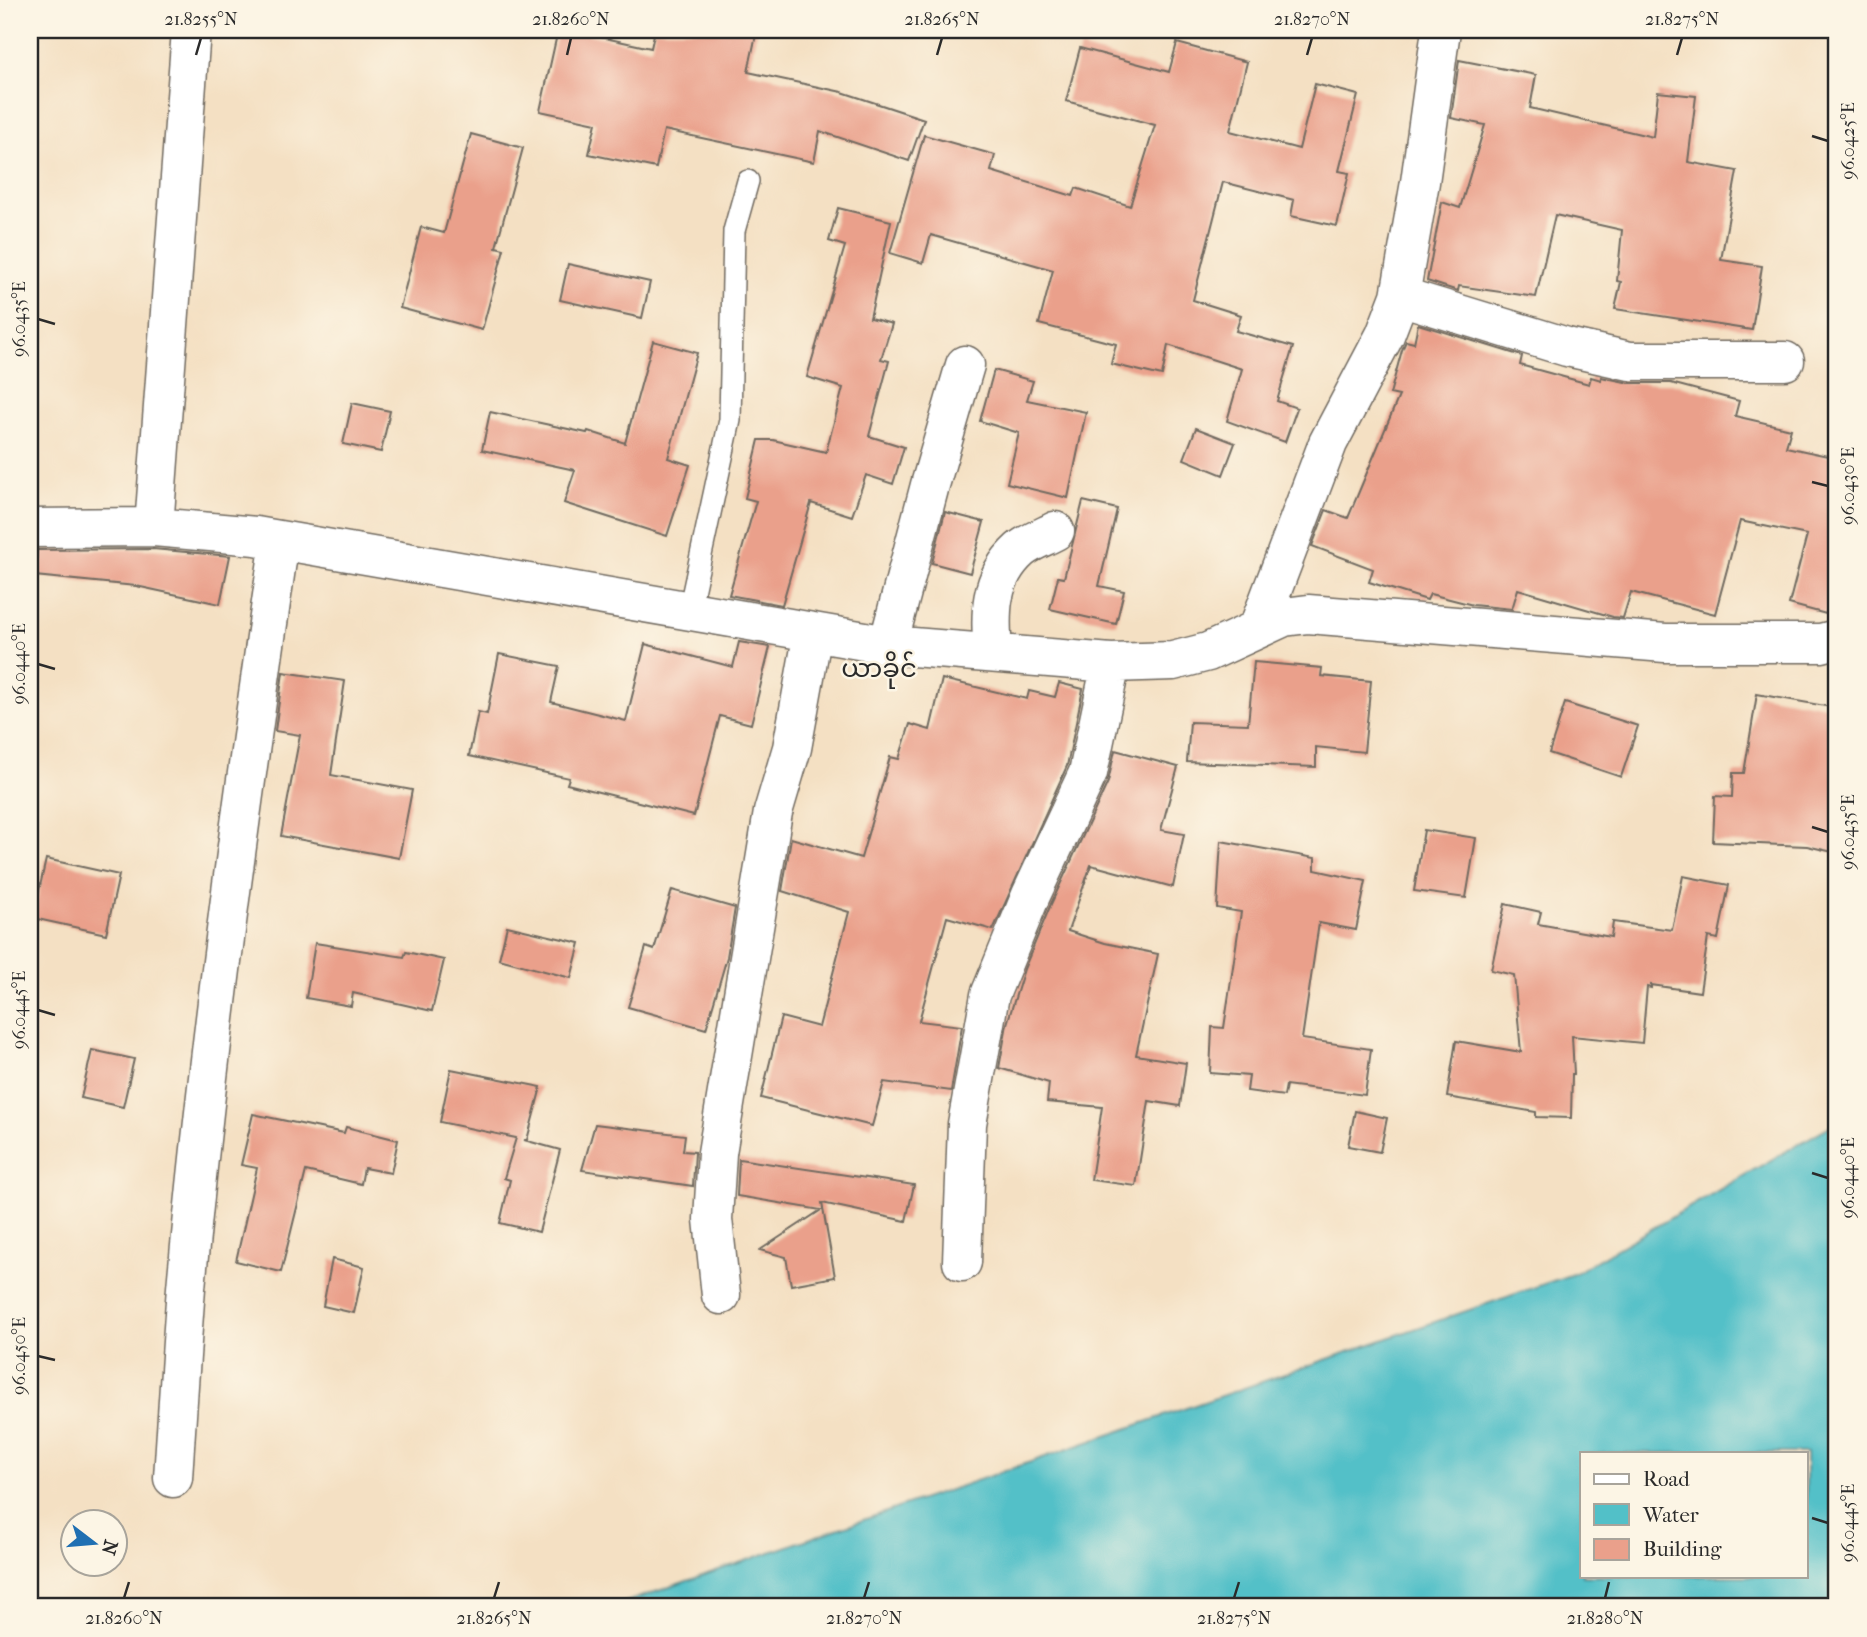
<svg xmlns="http://www.w3.org/2000/svg" width="1867" height="1637" font-family="'IM FELL French Canon','Noto Sans Myanmar',serif">
<rect width="100%" height="100%" fill="#fcf5e5"/>
<filter id="ink" filterUnits="userSpaceOnUse"><feTurbulence type="fractalNoise" baseFrequency=".0143" numOctaves="2"/><feDisplacementMap in="SourceGraphic" scale="14" xChannelSelector="R" yChannelSelector="G"/><feConvolveMatrix kernelMatrix="1 2 1 2 8 2 1 2 1" color-interpolation-filters="sRGB"/></filter>
<filter id="wash" filterUnits="userSpaceOnUse"><feTurbulence type="fractalNoise" baseFrequency=".00686" numOctaves="4" result="noise"/><feDisplacementMap in="SourceGraphic" scale="28" xChannelSelector="R" yChannelSelector="G"/><feGaussianBlur stdDeviation="1.57" result="paint"/><feColorMatrix in="noise" values="0 0 0 0 0 0 0 0 0 0 0 0 0 0 0 0 0 1.4 0 .05"/><feComposite in="paint" operator="in"/></filter>
<g filter="url(#wash)">
<rect width="100%" height="100%" fill="#f4e0c3"/>
<!-- water -->
<path fill="#52c0c8" stroke="#3e767a" stroke-width="2" fill-rule="evenodd" d="M1837,1122V1607H612L1573,1274ZM1582,1453H1806V1576H1582Z"/>
<g id="blocks">
<!-- building -->
<path fill="#eaa08b" d="M558,30H568L651,48L655,30H757L748,72L842,92L924,119L909,161L820,131L814,162L664,130L656,168L589,154L596,123L540,111Z
M1177,43L1247,62L1230,131L1299,149L1315,84L1358,95L1339,171L1349,173L1337,226L1291,216L1294,200L1223,182L1193,300L1241,315L1236,331L1293,347L1277,401L1297,408L1285,442L1227,421L1242,369L1168,345L1162,376L1111,364L1116,344L1039,324L1053,270L931,235L923,263L890,253L924,135L995,155L991,171L1073,196L1076,188L1130,206L1155,125L1066,101L1080,48L1169,72Z
M1459,60L1536,75L1530,108L1653,137L1658,92L1696,96L1688,162L1737,171L1721,260L1762,266L1752,330L1615,309L1621,282L1617,281L1622,230L1555,215L1536,297L1459,286L1458,291L1427,281L1442,202L1460,208L1485,125L1451,118Z
M471,134L523,148L496,247L504,249L482,330L400,308L421,227L444,233Z
M838,208L891,221L870,318L892,324L881,359L889,361L869,436L904,447L893,484L866,475L852,516L811,503L782,605L729,595L756,501L745,498L759,440H773L826,452L843,388L807,377L845,246L829,241Z
M568,264L650,282L642,318L560,300Z
M1418,324L1522,356L1520,365L1589,384L1591,377L1601,380V377L1630,383H1671L1739,401L1735,416L1791,429L1786,447L1837,458V570L1826,614L1789,604L1807,535L1740,521L1715,614L1631,592L1623,618L1613,617L1518,589L1512,609L1473,605L1430,594L1427,600L1369,582L1373,569L1312,546L1326,510L1348,518L1399,396L1390,394L1402,350L1406,341L1414,343Z
M653,341L697,353L668,458L690,465L667,536L564,503L575,470L482,450L490,412L587,433L588,431L625,443Z
M994,370L1033,381L1027,400L1086,412L1068,498L1007,483L1019,433L980,421Z
M352,403L390,411L381,452L343,444Z
M1196,428L1235,443L1223,475L1184,459Z
M1083,501L1117,509L1099,586L1124,591L1116,624L1050,609L1058,577L1064,578Z
M945,512L984,522L970,573L932,563Z
M153,549L230,556L220,604L136,586L35,576L37,550Z
M739,642L770,647L751,724L720,716L694,816L567,784L569,778L469,756L478,712L487,714L499,654L559,666L551,702L626,721L645,644L733,667Z
M1254,662L1322,668L1321,676L1371,681L1364,752L1316,747V767L1187,762L1190,722L1248,724Z
M283,672L345,681L331,775L412,790L399,858L281,836L300,735L275,731Z
M942,679L1027,699L1029,691L1055,697L1059,683L1083,689L1067,766L993,930L947,917L919,1021L962,1026L951,1091L884,1082L872,1126L761,1098L781,1017L819,1027L849,912L782,891L791,838L861,858L890,757L899,759L910,724L930,730Z
M1757,694L1837,708V853L1807,846L1713,842L1715,796L1732,797L1733,773H1744Z
M1565,703L1638,726L1621,777L1549,753Z
M1115,750L1178,767L1161,830L1184,834L1173,887L1091,865L1068,931L1105,943L1158,954L1136,1055L1186,1063L1180,1106L1149,1101L1136,1186L1091,1180L1102,1107L1047,1102L1049,1083L999,1068L1007,1024L1024,969L1051,904L1108,782Z
M1424,830L1476,838L1466,898L1414,891Z
M1221,841L1315,858V870L1366,881L1356,930L1319,923L1302,1039L1371,1049L1365,1095L1286,1085L1284,1096L1247,1091L1249,1076L1210,1073L1212,1027L1224,1028L1241,912L1217,908Z
M46,859L119,875L106,934L33,918Z
M1683,876L1729,885L1718,939L1708,937L1700,992L1651,985V988L1647,987L1642,1043L1572,1036L1574,1074H1572L1571,1118L1536,1117V1112L1447,1097L1456,1041L1521,1052L1514,975L1491,970L1505,904L1541,912L1538,924L1611,937L1613,922L1672,930Z
M672,890L735,908L727,957L706,1029L628,1007L646,947L654,950Z
M507,926L580,943L571,978L499,959Z
M315,943L404,957L406,952L444,960L432,1011L353,993L351,1006L306,998Z
M92,1050L134,1059L123,1107L81,1098Z
M451,1069L541,1087L527,1140H524L560,1150L539,1232L500,1223L510,1180L504,1178L516,1138L440,1122Z
M1355,1111L1387,1118L1380,1152L1348,1146Z
M253,1114L344,1133L346,1127L398,1140L391,1173L364,1168L361,1184L306,1171L281,1272L236,1261L257,1168L241,1165Z
M595,1124L685,1135L683,1151L695,1152L693,1186L582,1170Z
M739,1159L914,1185L906,1221L822,1203L835,1277L791,1285L786,1257L760,1250L821,1210L737,1196Z
M332,1259L364,1267L354,1313L323,1306Z"/>
</g>
</g>
<g filter="url(#ink)">
<use href="#blocks" fill-opacity="0" stroke="#716a60" stroke-width="2"/>
<g fill="none" stroke-linecap="round" stroke-linejoin="round">
<!-- service casing -->
<g stroke="#716a60" stroke-width="24">
<path id="service" d="M689,611L730,420L734,231L748,181"/>
</g>
<!-- minor casing -->
<g stroke="#716a60" stroke-width="41">
<path id="minor" d="M1400,296L1567,347L1630,361H1785
M154,527L191,30
M30,528L154,527L256,536L888,645L1111,663L1173,661L1208,652L1284,617L1308,614L1665,643H1821L1837,639
M1258,628L1328,443L1385,335L1400,296L1420,182L1441,30
M888,645L930,485L965,365
M993,653C990,615 988,579 1020,550C1029,542 1044,537 1055,531
M962,1262L967,1124L990,995L1031,895L1088,773L1111,663
M721,1295L713,1219L717,1153L773,812L792,748L813,632
M173,1478C177,1415 181,1351 186,1288C209,1038 244,789 280,540"/>
</g>
<!-- service -->
<use href="#service" stroke="#fff" stroke-width="21"/>
<!-- minor -->
<use href="#minor" stroke="#fff" stroke-width="38"/>
</g>
</g>
<!-- ticks -->
<path fill="none" stroke="#2b2b2b" stroke-width="2.5" d="M196,55L201,38M567,55L571,38M937,55L942,38M1307,55L1312,38M1677,55L1682,38M1812,136L1828,141M38,319L55,324M1812,482L1828,486M38,664L55,669M1812,827L1828,832M38,1010L55,1015M1812,1173L1828,1178M38,1356L55,1360M1812,1518L1828,1523M124,1598L129,1582M494,1598L499,1582M864,1598L869,1582M1234,1598L1239,1582M1605,1598L1609,1582"/>
<g text-anchor="middle" stroke-width="5" stroke-linejoin="round" paint-order="stroke">
<!-- quarter labels -->
<g font-size="26" fill="#2b2b2b" stroke="#fcf5e5">
<text x="879" y="677">ယာခိုင်</text>
</g>
</g>
<!-- margin -->
<rect width="1867" height="1637" fill="none" stroke="#fcf5e5" stroke-width="77"/>
<!-- legend -->
<rect x="1580" y="1452" width="228" height="126" fill="#fcf5e5" stroke="#a8a49b" stroke-width="2"/>
<rect x="1594" y="1474" width="35" height="10" fill="#ffffff" stroke="#a8a49b" stroke-width="2"/>
<text x="1643" y="1486" font-size="21" fill="#2b2b2b">Road</text>
<rect x="1594" y="1504" width="35" height="21" fill="#52c0c8" stroke="#a8a49b" stroke-width="2"/>
<text x="1643" y="1522" font-size="21" fill="#2b2b2b">Water</text>
<rect x="1594" y="1539" width="35" height="21" fill="#eaa08b" stroke="#a8a49b" stroke-width="2"/>
<text x="1643" y="1556" font-size="21" fill="#2b2b2b">Building</text>
<!-- north arrow -->
<g transform="translate(94 1543) rotate(106)"><circle r="33" fill="#fcf5e5" stroke="#a8a49b" stroke-width="2"/>
<path d="M0-5L12 26L0 18L-12 26Z" fill="#1f6fb2"/>
<text y="-10" font-size="19" font-weight="bold" text-anchor="middle" fill="#2b2b2b">N</text>
</g>
<rect x="38" y="38" width="1790" height="1560" fill="none" stroke="#2b2b2b" stroke-width="2.5"/>
<g font-size="18" text-anchor="middle" fill="#2b2b2b">
<text x="201" y="25">21.8255°N</text>
<text x="571" y="25">21.8260°N</text>
<text x="942" y="25">21.8265°N</text>
<text x="1312" y="25">21.8270°N</text>
<text x="1682" y="25">21.8275°N</text>
<text transform="translate(1848 141) rotate(-90)" y="6">96.0425°E</text>
<text transform="translate(19 319) rotate(-90)" y="6">96.0435°E</text>
<text transform="translate(1848 486) rotate(-90)" y="6">96.0430°E</text>
<text transform="translate(19 664) rotate(-90)" y="6">96.0440°E</text>
<text transform="translate(1848 832) rotate(-90)" y="6">96.0435°E</text>
<text transform="translate(19 1010) rotate(-90)" y="6">96.0445°E</text>
<text transform="translate(1848 1178) rotate(-90)" y="6">96.0440°E</text>
<text transform="translate(19 1356) rotate(-90)" y="6">96.0450°E</text>
<text transform="translate(1848 1523) rotate(-90)" y="6">96.0445°E</text>
<text x="124" y="1624">21.8260°N</text>
<text x="494" y="1624">21.8265°N</text>
<text x="864" y="1624">21.8270°N</text>
<text x="1234" y="1624">21.8275°N</text>
<text x="1605" y="1624">21.8280°N</text>
</g>
</svg>
